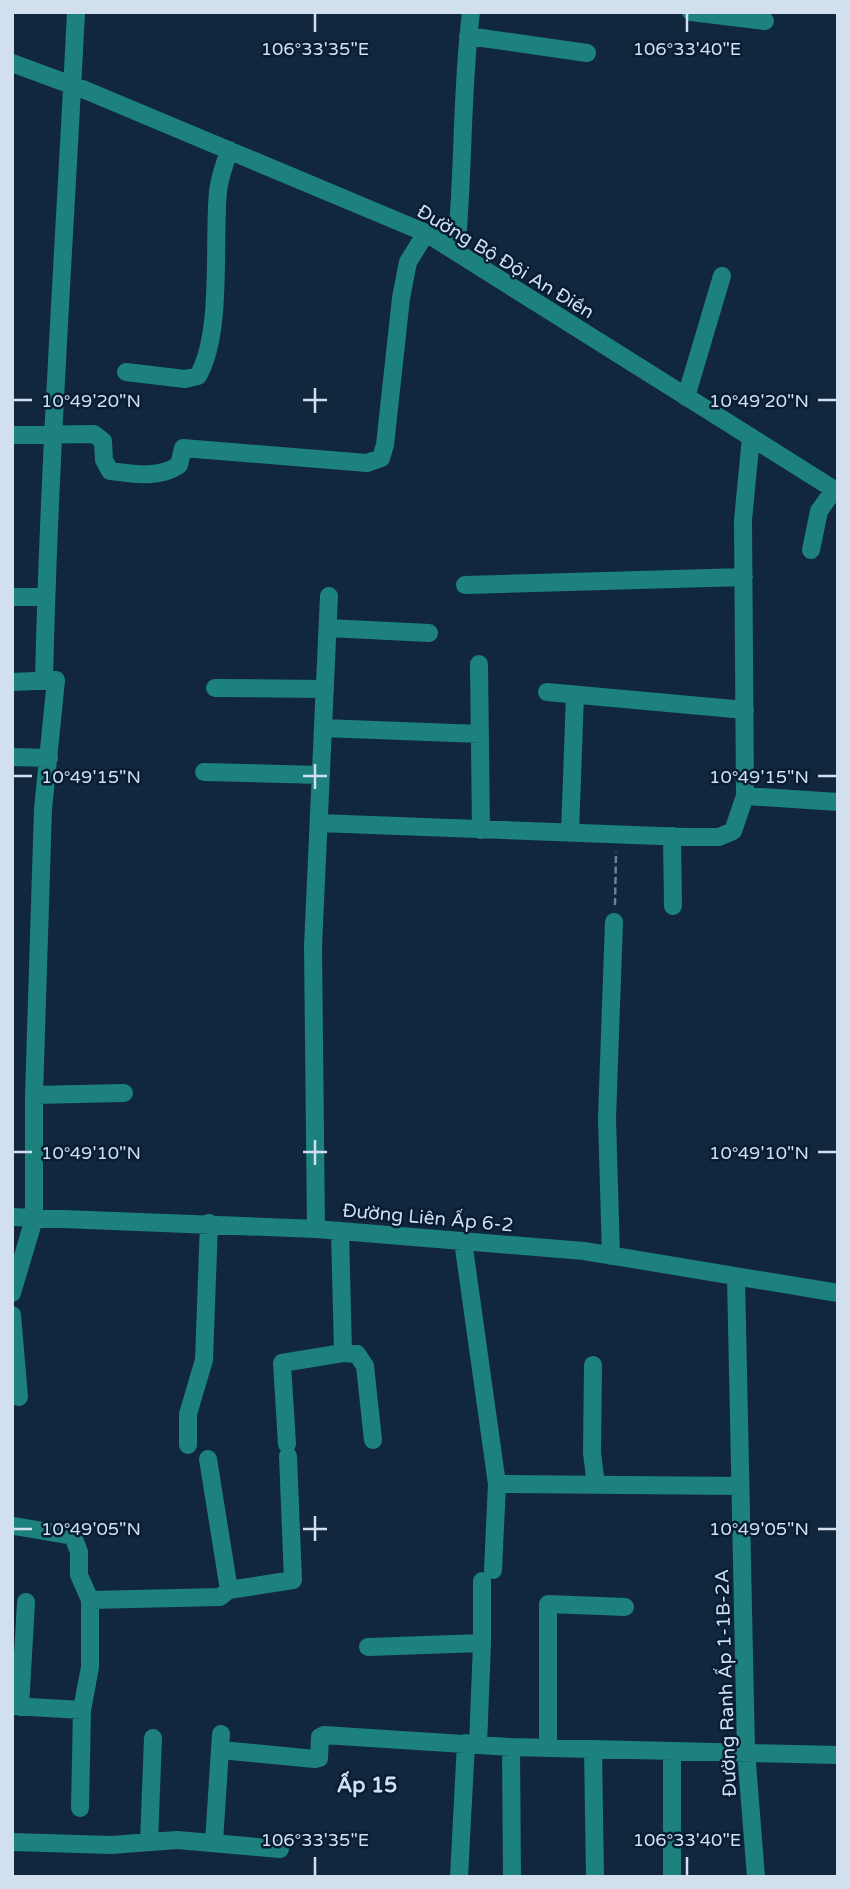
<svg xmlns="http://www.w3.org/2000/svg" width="850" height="1889" font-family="'Varela Round',sans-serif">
<rect width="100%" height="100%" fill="#11273d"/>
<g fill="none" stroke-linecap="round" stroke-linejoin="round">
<!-- path -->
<path stroke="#6e8093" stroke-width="2.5" stroke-dasharray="7 3.5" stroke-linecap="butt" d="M615,905L616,852"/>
<!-- minor -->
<path stroke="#1d817d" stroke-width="18" d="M691,12L765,21
M468,36L587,53
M12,63L85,90L426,233L838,492
M456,252C464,172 461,92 471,12
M126,372L185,379L198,376C223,333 213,243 218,192C219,178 225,164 229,150
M686,397L722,276
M12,435L94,434L103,441L104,460L110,471C134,474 158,479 179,465L183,448L367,463L381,458L385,445L401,298L408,262L426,233
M811,550L819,511L834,490
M465,585L744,577
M12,597H46
M328,628L429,633
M479,664L481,830
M44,681C49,458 65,235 76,12
M12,682L56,680L43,809L34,1095V1219L12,1293
M215,688L325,689
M547,692L745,710
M323,728L480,734
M12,757L49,758
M204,772L321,775
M745,796L838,802
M319,823L686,837H719L733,831L745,796L743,520L751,437
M570,833L575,695
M672,836L673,906
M34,1095L124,1093
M12,1217L316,1229L584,1251L838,1293
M316,1229L313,946L329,596
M340,1231L343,1353
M463,1241L497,1484L493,1570
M611,1256L607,1118L614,922
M736,1277L746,1751L756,1877
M12,1315L19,1397
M593,1365L592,1453L596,1485
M287,1444L282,1363L343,1353L357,1354L365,1366L373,1440
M188,1445V1414L204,1360L209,1223
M208,1459L229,1590
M497,1484L740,1486
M14,1526L73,1536L79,1552V1575L90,1600
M482,1581V1643
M368,1647L482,1643L478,1745
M12,1706L82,1710L90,1667V1600L220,1597L229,1590L293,1580L288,1456
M20,1707L26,1602
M511,1747L512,1877
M548,1748V1604L625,1607
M593,1749L595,1877
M221,1750L315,1759L319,1758L320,1737L324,1735L511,1747L838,1755
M672,1751V1877
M80,1808L82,1710
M12,1842L111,1845L177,1840L280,1849
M149,1842L153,1738
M214,1842L221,1734
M459,1877L466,1743"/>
</g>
<!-- ticks -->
<path fill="none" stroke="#d1dfee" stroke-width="2.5" d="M315,14V32M687,14V32M315,388V413M14,400H32M303,400H327M818,400H836M315,764V789M14,776H32M303,776H327M818,776H836M315,1140V1165M14,1152H32M303,1152H327M818,1152H836M315,1516V1541M14,1529H32M303,1529H327M818,1529H836M315,1857V1875M687,1857V1875"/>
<g text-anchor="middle" stroke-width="5" stroke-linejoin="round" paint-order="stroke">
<!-- street labels -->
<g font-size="19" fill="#d1dfee" stroke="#071d33">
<text transform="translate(506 261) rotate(31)" y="7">Đường Bộ Đội An Điền</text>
<text transform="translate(428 1217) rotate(5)" y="7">Đường Liên Ấp 6-2</text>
<text transform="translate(725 1683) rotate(-92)" y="7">Đường Ranh Ấp 1-1B-2A</text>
</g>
<!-- neighbourhood labels -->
<g font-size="21" font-weight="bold" fill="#d1dfee" stroke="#071d33">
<text x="367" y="1792">Ấp 15</text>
</g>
</g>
<g font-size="18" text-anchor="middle" fill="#d1dfee" stroke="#071d33" stroke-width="5" stroke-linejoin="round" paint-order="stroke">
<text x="315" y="55">106°33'35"E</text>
<text x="687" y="55">106°33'40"E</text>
<text x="91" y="407">10°49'20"N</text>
<text x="759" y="407">10°49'20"N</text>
<text x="91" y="783">10°49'15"N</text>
<text x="759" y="783">10°49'15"N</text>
<text x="91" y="1159">10°49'10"N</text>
<text x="759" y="1159">10°49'10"N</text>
<text x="91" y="1535">10°49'05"N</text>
<text x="759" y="1535">10°49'05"N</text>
<text x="315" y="1846">106°33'35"E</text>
<text x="687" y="1846">106°33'40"E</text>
</g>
<!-- border -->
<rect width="850" height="1889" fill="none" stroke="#d1dfee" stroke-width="28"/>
</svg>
